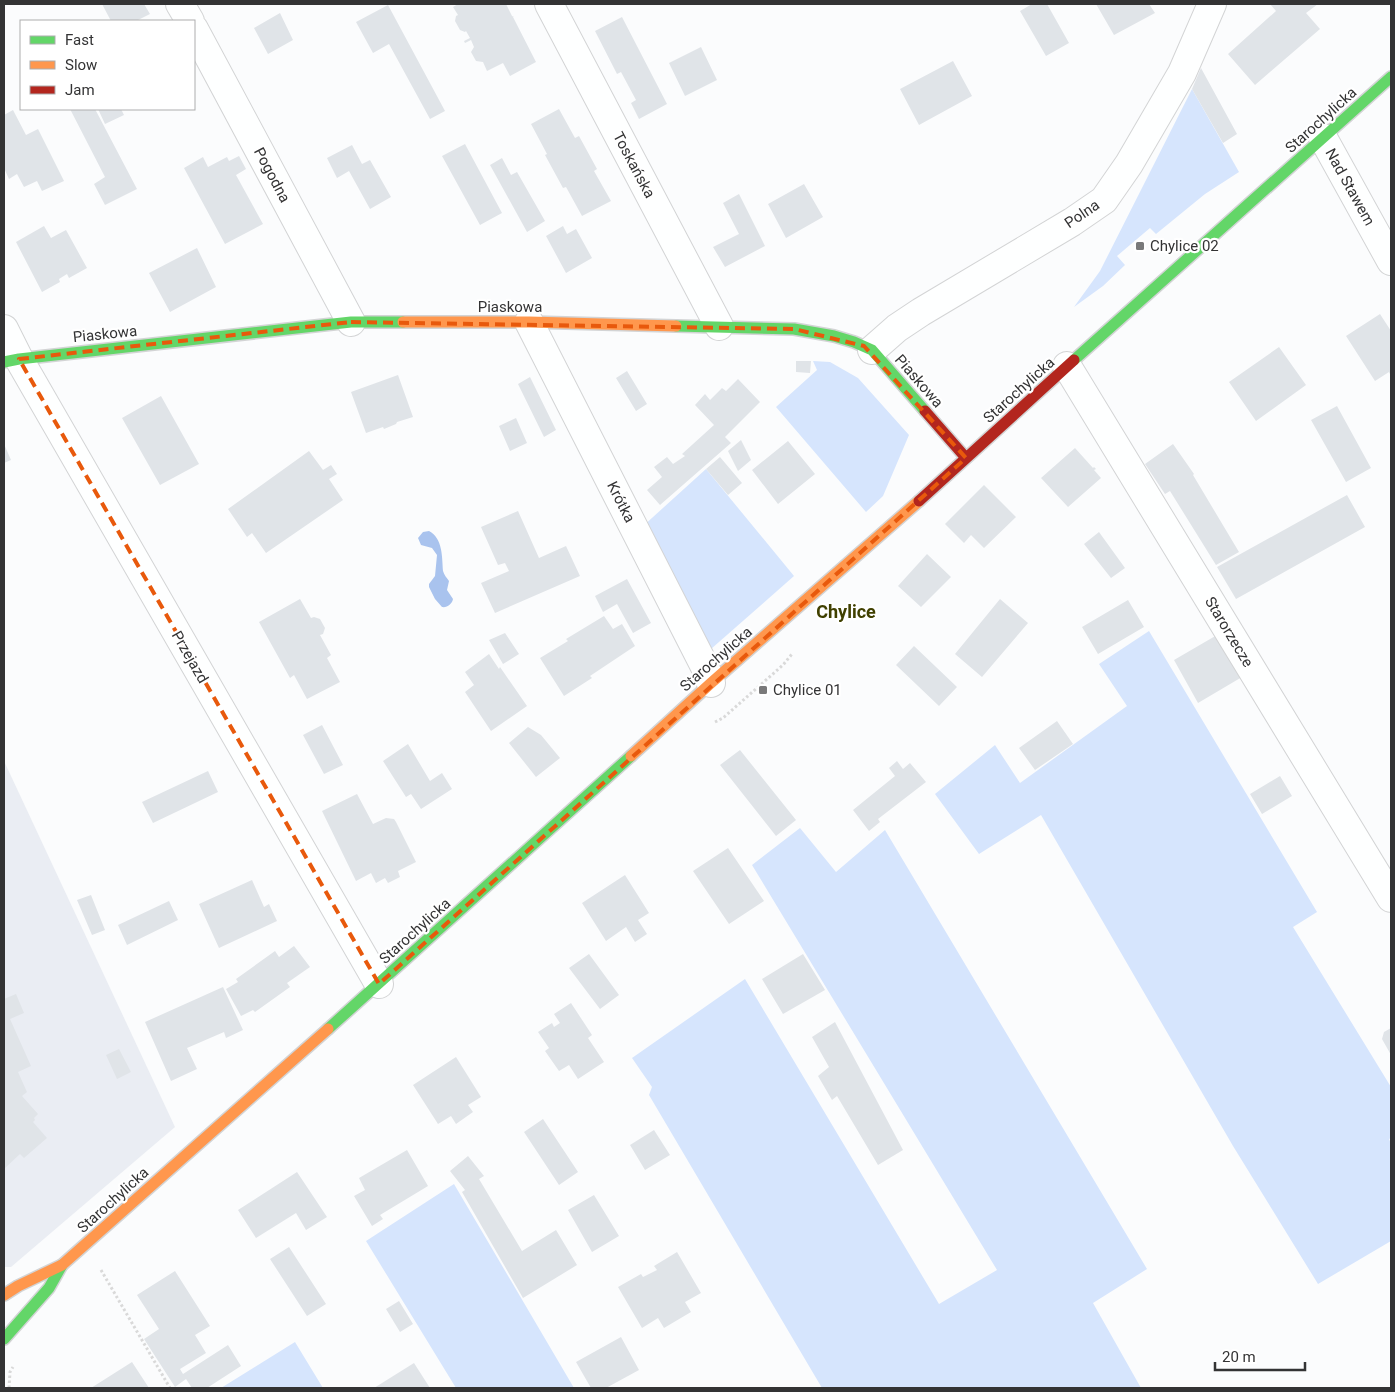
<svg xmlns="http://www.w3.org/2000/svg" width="1395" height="1392" font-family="Roboto,sans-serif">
<rect width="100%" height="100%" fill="#fbfcfd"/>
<!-- built -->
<path fill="#eaedf3" d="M4,761L175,1127L11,1267H4Z"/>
<!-- green -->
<path fill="#d6e5fd" d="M1192,89L1239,172L1205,194L1156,234L1150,228L1117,256L1125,265L1103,286L1074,307L1100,271Z
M813,361L830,362L858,378L909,435L883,496L866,512L776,407L817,370Z
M706,469L794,576L711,649L642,527Z
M1149,631L1317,912L1293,927L1391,1087V1138L1389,1139L1391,1144V1241L1318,1284L1233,1146L1041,815L979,854L935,794L995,745L1020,783L1127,706L1099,664Z
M800,828L836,872L885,830L1147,1269L1093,1303L1141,1388H822L649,1095L652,1087L632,1058L745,979L939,1304L997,1270L752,865Z
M454,1184L574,1388H456L366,1241Z
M295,1342L323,1388H221Z"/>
<!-- water -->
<path fill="#a9c3ee" d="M429,531C443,538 442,558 443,571C444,575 447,578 449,581L447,590L453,599C452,604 447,608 442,607L435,599L429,587V584L435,576L437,555L432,548L421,545L418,538L423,532Z"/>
<!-- building -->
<path fill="#e0e4e8" d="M102,4H144L150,14L136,21H111Z
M458,4H506L512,16L514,17H513L536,62L510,76L503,63L487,71L483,62L476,61L471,52L474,47L471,40L465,43L464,41L470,38L466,31L465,32L460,30L455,21L456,16L458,15L453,7Z
M1032,4H1047L1069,43L1046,56L1020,11Z
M1096,4H1149L1155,13L1114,35Z
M1270,4H1318L1306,13L1320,29L1255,85L1228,54L1276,11Z
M388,5L445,111L430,119L389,44L373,53L356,22Z
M280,13L293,40L268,54L254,28Z
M622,17L667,104L639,119L631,103L636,100L621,72L617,74L595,31Z
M701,47L717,80L685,96L669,63Z
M953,61L972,96L919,125L900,89Z
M1201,68L1237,134L1223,143L1192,89Z
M70,109H95L137,189L105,205L94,184L105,177Z
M98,109H121L124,115L105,124Z
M559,109L575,138L579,136L597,169L594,171L611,201L582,216L566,187L563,188L545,155L547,154L531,124Z
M13,110L26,135L38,129L64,181L42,191L37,181L24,187L17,174L9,179L4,168V115Z
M465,144L502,213L480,225L442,156Z
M352,145L362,164L370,160L391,197L370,209L349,171L337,178L327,158Z
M239,156L246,169L236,175L263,224L225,244L184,168L203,157L208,167L227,157L229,161Z
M502,158L511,175L517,172L545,221L527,232L490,165Z
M804,184L823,217L786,238L768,204Z
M739,194L765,246L725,267L713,247L739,234L723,203Z
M44,226L51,238L66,230L87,268L69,278L67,274L59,279L60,282L42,292L16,242Z
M563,226L567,234L576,229L592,258L566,273L546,236Z
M197,248L216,287L170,312L149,273Z
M1380,314L1391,331V376L1389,372L1375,381L1346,336Z
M1279,347L1306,385L1256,421L1229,382Z
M796,361H811L810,373L796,372Z
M627,371L647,404L636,411L616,378Z
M398,375L413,417L397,422L396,424L384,429L383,427L366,433L351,392Z
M530,377L556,430L544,437L518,384Z
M738,379L760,402L725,437L731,443L660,505L647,490L662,477L654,467L667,457L673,464L685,456L682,454L714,425L695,405L705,394L710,400L722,388L726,391Z
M161,396L199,464L160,485L122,418Z
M1337,406L1371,468L1346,482L1311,420Z
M516,418L527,443L510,451L499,426Z
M741,440L751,460L738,471L728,451Z
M788,441L815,474L778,504L752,470Z
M4,444L11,460L4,463Z
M1173,444L1194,474L1193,475L1239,552L1216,565L1170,491L1165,494L1145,464Z
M1075,448L1093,468L1094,467L1096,469L1094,470L1101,478L1068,507L1041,478Z
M309,451L323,470L331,465L337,474L329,479L343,500L266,553L252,533L247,537L228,509Z
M720,457L742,483L728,495L706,469Z
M984,485L1016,517L984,548L971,535L964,543L945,524Z
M1347,495L1365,527L1236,599L1217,567Z
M518,511L539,558L566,546L580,576L495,613L481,583L509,571L505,563L498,565L481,527Z
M1099,532L1125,568L1111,578L1084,544Z
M927,554L951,577L921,607L898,586Z
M627,579L651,623L633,633L617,604L603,612L595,596Z
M300,599L311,618L314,617L320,619L325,628L323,634L320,635L331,655L327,658L340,682L307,699L294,675L290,678L259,622Z
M1000,599L1028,623L982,677L955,654Z
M1128,600L1144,627L1098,654L1082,627Z
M604,616L613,629L622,624L635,646L590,676L592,678L564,696L540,658L568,641L566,639Z
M505,633L519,654L503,664L489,640Z
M1217,635L1242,677L1198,703L1174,660Z
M914,646L957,687L939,706L896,665Z
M489,654L499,669L500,667L527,706L491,731L465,692L474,685L465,672Z
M1057,721L1073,744L1035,770L1019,748Z
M322,725L343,765L324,774L303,735Z
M528,727L541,735L560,758L536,777L509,743Z
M408,744L430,781L442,773L452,789L421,809L411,794L406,797L383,761Z
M740,750L796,820L776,836L720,765Z
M897,761L903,769L910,763L926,782L878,819L880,822L869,831L853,810L895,776L889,768Z
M208,771L218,792L153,823L142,802Z
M1280,776L1292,796L1262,814L1250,794Z
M357,794L373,824L386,818L394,819L396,822L416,862L398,871L400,877L388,883L385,878L376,883L371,873L356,881L322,811Z
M728,848L764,901L729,924L693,871Z
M625,875L649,913L638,920L647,934L635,942L626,927L606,941L582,903Z
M252,880L264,907L269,904L277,921L219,948L199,904Z
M91,895L105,930L92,935L77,900Z
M169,901L178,920L127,945L118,925Z
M294,946L310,967L287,983L290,987L255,1012L253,1010L241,1016L226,989L238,982L236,979L275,951L279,957Z
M589,954L619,995L600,1009L569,968Z
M803,954L825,990L783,1014L762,979Z
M223,987L243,1030L226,1038L224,1032L187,1048L197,1069L171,1081L145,1022Z
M16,994L24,1013L10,1019L31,1066L18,1072L27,1092L22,1096L38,1114L34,1118L35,1120L33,1122L47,1138L24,1158L20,1154L4,1169V999Z
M571,1003L592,1035L588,1038L604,1062L578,1079L569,1065L559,1071L545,1051L549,1048L538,1032L552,1023L554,1027L560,1023L554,1014Z
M835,1022L903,1150L878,1165L837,1096L832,1100L818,1076L829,1067L812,1037Z
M1391,1028V1055L1382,1039L1384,1032Z
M119,1049L131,1072L117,1079L106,1055Z
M456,1057L481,1097L468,1105L473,1112L456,1124L451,1116L438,1124L413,1085Z
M543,1119L578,1172L559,1185L524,1132Z
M654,1130L670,1155L645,1170L630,1145Z
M407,1150L428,1186L380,1215L383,1219L372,1226L354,1196L365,1190L359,1178Z
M468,1156L484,1176L479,1179L522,1251L556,1230L577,1265L523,1298L462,1192L465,1190L450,1171Z
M297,1172L327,1217L306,1230L296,1213L256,1238L238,1210Z
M594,1195L619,1236L592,1252L568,1210Z
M289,1247L326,1304L307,1316L270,1259Z
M677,1252L701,1293L685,1302L691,1312L664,1328L658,1318L642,1328L618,1287L641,1274L643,1277L657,1270L654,1266Z
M175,1271L210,1326L195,1335L206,1353L180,1369L183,1374L228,1345L241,1366L207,1388H192L186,1379L175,1387L144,1339L159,1329L137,1295Z
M399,1301L413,1324L400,1332L386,1309Z
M621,1337L639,1370L606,1388H591L576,1362Z
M132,1362L149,1388H91Z
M414,1363L430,1388H374Z"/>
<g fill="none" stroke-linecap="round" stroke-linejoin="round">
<!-- street casing -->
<g stroke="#d3d4d5" stroke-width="30">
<path id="street" d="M180,4L190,21
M549,4L719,326
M194,29L351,322
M1323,138L1391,261
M529,322L705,667L711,683
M4,329L19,359L379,984
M872,350L897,328L921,312L1072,222L1104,200L1129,164L1182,73L1212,4
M1067,366L1391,898"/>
</g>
<!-- fast casing -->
<g stroke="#d3d4d5" stroke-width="14">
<path id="fast" d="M676,326L794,329L834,336L854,342L872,350L925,411
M1074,360L1391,77
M4,362L19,359L351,322H403
M328,1029L631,756
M4,1339L49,1288L62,1265"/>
</g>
<!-- slow casing -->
<g stroke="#d3d4d5" stroke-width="14">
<path id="slow" d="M403,322H529L676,326
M631,756L711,683L919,501
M4,1295L18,1286L62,1265L328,1029"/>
</g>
<!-- jam casing -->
<g stroke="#d3d4d5" stroke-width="14">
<path id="jam" d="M925,411L966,458
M919,501L1074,360"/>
</g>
<!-- path -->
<path stroke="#d9d9d9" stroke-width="3" stroke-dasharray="2.5 2.5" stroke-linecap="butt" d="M715,722L723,718L783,665L792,654
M101,1270L170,1388
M9,1388L10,1372L13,1367"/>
<!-- street -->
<use href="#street" stroke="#feffff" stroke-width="28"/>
<!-- fast -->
<use href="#fast" stroke="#63d668" stroke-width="11"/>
<!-- slow -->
<use href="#slow" stroke="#ff974d" stroke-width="11"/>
<!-- jam -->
<use href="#jam" stroke="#b3261e" stroke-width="11"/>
</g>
<!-- marked area -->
<path fill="none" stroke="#e8590c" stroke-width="4" stroke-dasharray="10 6" stroke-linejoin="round" d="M351,322L794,329L864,346L966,458L379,984L19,359Z"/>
<!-- markers -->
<g fill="#79797a" stroke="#fff" stroke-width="2">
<rect x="1135" y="241" width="10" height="10" rx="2.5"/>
<rect x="758" y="685" width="10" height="10" rx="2.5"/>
</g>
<g text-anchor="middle" stroke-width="4.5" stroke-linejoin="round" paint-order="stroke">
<!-- street labels -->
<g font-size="15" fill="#333334" stroke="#fff">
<text transform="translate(1321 120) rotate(-42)" y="5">Starochylicka</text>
<text transform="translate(634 165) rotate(62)" y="5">Toskańska</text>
<text transform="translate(272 175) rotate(62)" y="5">Pogodna</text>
<text transform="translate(1350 187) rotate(61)" y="5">Nad Stawem</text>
<text transform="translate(1082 214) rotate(-34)" y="5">Polna</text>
<text x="510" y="312">Piaskowa</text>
<text transform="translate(105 334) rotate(-6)" y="5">Piaskowa</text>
<text transform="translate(919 381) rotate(49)" y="5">Piaskowa</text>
<text transform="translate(1019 390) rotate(-42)" y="5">Starochylicka</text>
<text transform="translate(621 502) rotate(63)" y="5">Krótka</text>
<text transform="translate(1229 632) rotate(59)" y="5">Starorzecze</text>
<text transform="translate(190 657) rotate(60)" y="5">Przejazd</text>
<text transform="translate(716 659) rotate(-41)" y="5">Starochylicka</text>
<text transform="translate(415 931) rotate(-42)" y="5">Starochylicka</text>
<text transform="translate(113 1200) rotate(-42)" y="5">Starochylicka</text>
</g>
<!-- poi labels -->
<g font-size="15" fill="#333334" stroke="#fff" text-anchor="start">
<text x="1150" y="251">Chylice 02</text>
<text x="773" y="695">Chylice 01</text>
</g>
<!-- quarter labels -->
<g font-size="18" font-weight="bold" fill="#404000" stroke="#fff">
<text x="846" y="618">Chylice</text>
</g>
</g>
<!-- border -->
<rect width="1395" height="1392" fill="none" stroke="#333334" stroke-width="10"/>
<!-- legend -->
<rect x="20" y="20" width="175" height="90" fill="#ffffff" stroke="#adadae"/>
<rect x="30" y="36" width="25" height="8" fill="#63d668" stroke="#adadae"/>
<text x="65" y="45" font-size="15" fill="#333334">Fast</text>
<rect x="30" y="61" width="25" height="8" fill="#ff974d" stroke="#adadae"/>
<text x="65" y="70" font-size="15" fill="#333334">Slow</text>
<rect x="30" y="86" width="25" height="8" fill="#b3261e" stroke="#adadae"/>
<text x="65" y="95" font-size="15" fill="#333334">Jam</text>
<!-- scale -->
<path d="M1215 1362v8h90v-8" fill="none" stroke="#333334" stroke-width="2.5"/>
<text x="1222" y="1362" font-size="15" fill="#333334" stroke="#ffffff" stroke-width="4" paint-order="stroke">20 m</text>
</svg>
